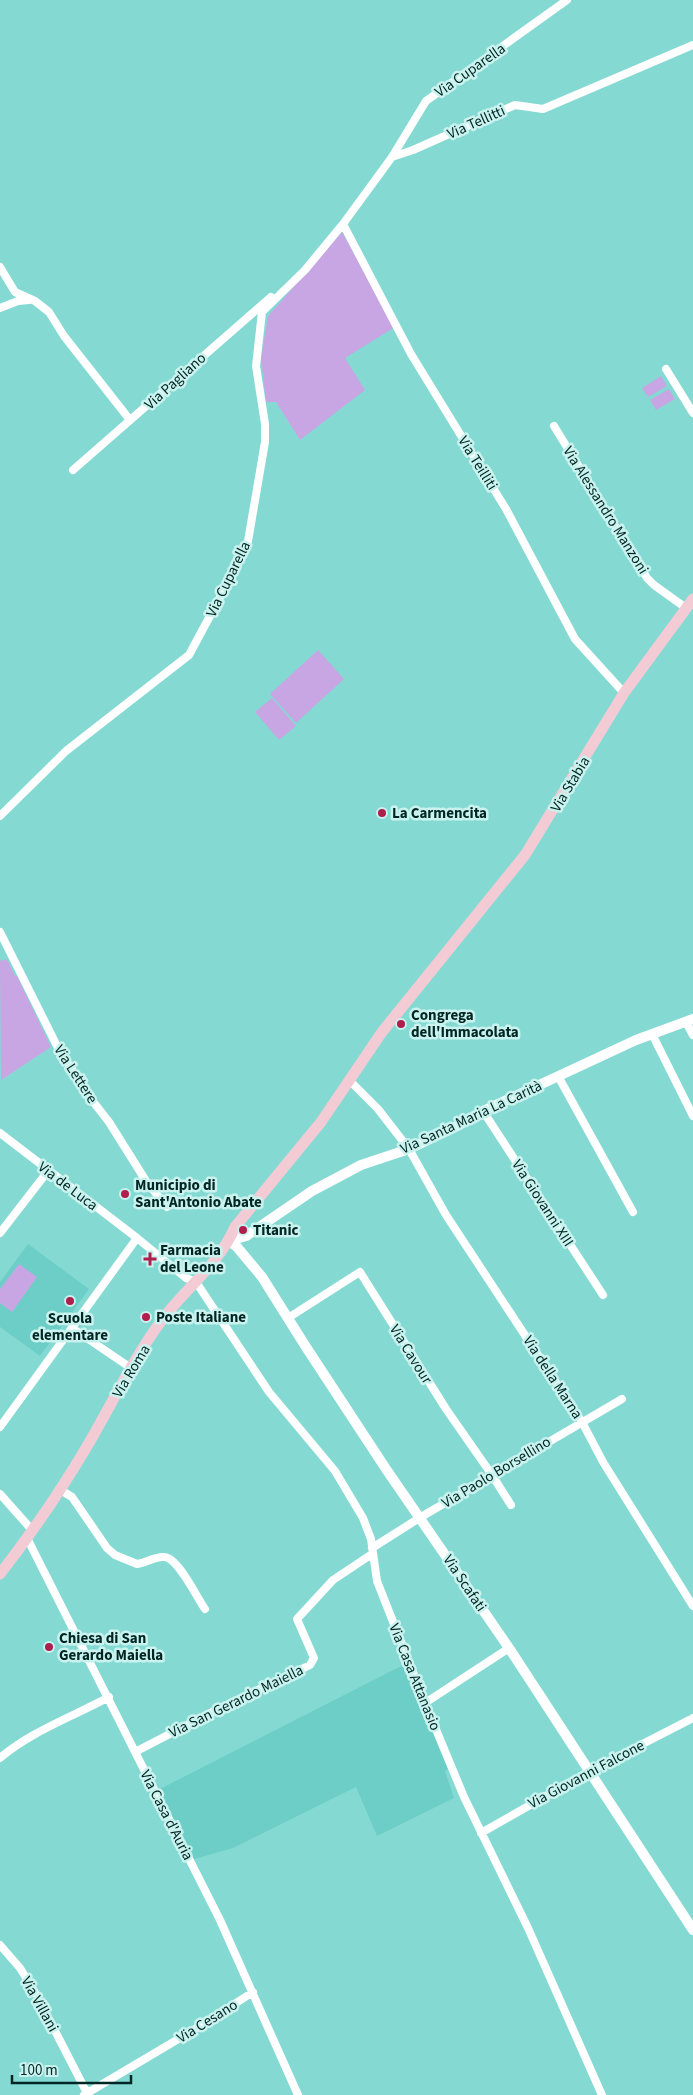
<svg xmlns="http://www.w3.org/2000/svg" width="693" height="2095" font-family="'Source Sans 3',sans-serif">
<rect width="100%" height="100%" fill="#84dad3"/>
<!-- built -->
<path fill="#6ccec7" d="M28,1244L89,1289L40,1356L0,1327V1282Z
M405,1664L448,1769L445,1771L454,1798L377,1836L356,1787L233,1848L194,1859L158,1790Z"/>
<!-- green -->
<path fill="#c7a6e3" d="M342,232L395,327L345,358L365,390L300,440L276,402H266L261,358L268,316Z
M661,376L667,386L648,397L642,388Z
M669,389L675,399L656,410L650,400Z
M318,650L344,679L296,723L270,694Z
M272,698L296,726L279,740L255,712Z
M0,959L1,961L7,959L15,976H17L51,1047L1,1080Z
M19,1264L37,1277L12,1312L0,1303V1289Z"/>
<g fill="none" stroke-linecap="round" stroke-linejoin="round">
<!-- minor -->
<path stroke="#fff" stroke-width="8" d="M392,157L413,150L515,105L543,109L693,45
M343,224L411,354L506,509L575,639L624,693
M0,267L15,292L35,301L49,312L64,336L130,420
M0,308L18,301L29,300
M666,369L693,413
M554,426L647,578L654,585L686,608
M73,470L271,297
M0,816L66,751L189,655L247,547L265,442V424L256,366L262,312L305,270L343,224L392,157L426,101L567,0
M0,932L58,1048L91,1099L109,1122L146,1181L167,1207
M686,1022L693,1035
M652,1034L693,1116
M558,1076L633,1212
M349,1080L378,1109L409,1149L446,1215L582,1422L603,1462L693,1606
M483,1111L603,1295
M0,1133L137,1238L186,1278L196,1282L269,1392L335,1471L363,1518L371,1539L377,1581L425,1703L464,1797L528,1928L602,2095
M0,1233L48,1171
M288,1318L360,1272L446,1409L492,1475L511,1505
M72,1328L131,1368
M0,1427L137,1238
M59,1489L72,1497L107,1548L115,1555L137,1564C147,1563 155,1556 164,1557C178,1557 197,1598 205,1609
M0,1494L32,1530
M27,1538L220,1920L298,2095
M372,1548L421,1517L622,1399
M425,1703L509,1648
M135,1752L216,1710L310,1665L314,1658L297,1619L333,1580L372,1554
M0,1758C32,1731 72,1717 109,1697
M481,1833L590,1771L693,1718
M0,1945L20,1968L36,1994L87,2093
M84,2095L202,2025L253,1992"/>
<!-- tertiary -->
<path stroke="#fff" stroke-width="10" d="M229,1241L237,1247L262,1277L306,1347L386,1469L509,1648L693,1930
M229,1241L246,1236L312,1191L361,1165L409,1149L459,1125L483,1111L636,1040L693,1019"/>
<!-- secondary -->
<path stroke="#f3cbd4" stroke-width="11" d="M0,1574C31,1534 60,1492 86,1448C111,1406 132,1360 162,1320C185,1289 219,1264 235,1227L321,1122L382,1032L525,855L624,693L693,599"/>
</g>
<!-- markers -->
<g fill="#b01e4c" stroke="#caf2ee" stroke-width="2">
<circle cx="382" cy="813" r="5"/>
<circle cx="401" cy="1024" r="5"/>
<circle cx="125" cy="1194" r="5"/>
<circle cx="243" cy="1230" r="5"/>
<path d="M147.5 1251.5h5v5h5v5h-5v5h-5v-5h-5v-5h5z"/>
<circle cx="70" cy="1301" r="5"/>
<circle cx="146" cy="1317" r="5"/>
<circle cx="49" cy="1647" r="5"/>
</g>
<g text-anchor="middle" stroke-width="5" stroke-linejoin="round" paint-order="stroke">
<!-- street labels -->
<g font-size="15" fill="#002624" stroke="#caf2ee">
<text transform="translate(470 70) rotate(-35)" y="5">Via Cuparella</text>
<text transform="translate(476 122) rotate(-24)" y="5">Via Tellitti</text>
<text transform="translate(175 381) rotate(-42)" y="5">Via Pagliano</text>
<text transform="translate(478 463) rotate(58)" y="5">Via Teilliti</text>
<text transform="translate(606 510) rotate(58)" y="5">Via Alessandro Manzoni</text>
<text transform="translate(228 579) rotate(-64)" y="5">Via Cuparella</text>
<text transform="translate(570 784) rotate(-59)" y="5">Via Stabia</text>
<text transform="translate(76 1074) rotate(57)" y="5">Via Lettere</text>
<text transform="translate(471 1117) rotate(-25)" y="5">Via Santa Maria La Carità</text>
<text transform="translate(68 1186) rotate(37)" y="5">Via de Luca</text>
<text transform="translate(543 1203) rotate(57)" y="5">Via Giovanni XIII</text>
<text transform="translate(411 1354) rotate(58)" y="5">Via Cavour</text>
<text transform="translate(131 1371) rotate(-59)" y="5">Via Roma</text>
<text transform="translate(553 1377) rotate(57)" y="5">Via della Marna</text>
<text transform="translate(496 1472) rotate(-31)" y="5">Via Paolo Borsellino</text>
<text transform="translate(465 1583) rotate(56)" y="5">Via Scafati</text>
<text transform="translate(415 1677) rotate(68)" y="5">Via Casa Attanasio</text>
<text transform="translate(236 1701) rotate(-26)" y="5">Via San Gerardo Maiella</text>
<text transform="translate(586 1774) rotate(-28)" y="5">Via Giovanni Falcone</text>
<text transform="translate(167 1815) rotate(63)" y="5">Via Casa d'Auria</text>
<text transform="translate(40 2004) rotate(61)" y="5">Via Villani</text>
<text transform="translate(207 2021) rotate(-32)" y="5">Via Cesano</text>
</g>
<!-- poi labels -->
<g font-size="15" font-weight="bold" fill="#002624" stroke="#caf2ee" text-anchor="start">
<text x="392" y="818">La Carmencita</text>
<text x="411" y="1020">Congrega<tspan x="411" dy="17">dell'Immacolata</tspan></text>
<text x="135" y="1190">Municipio di<tspan x="135" dy="17">Sant'Antonio Abate</tspan></text>
<text x="253" y="1235">Titanic</text>
<text x="160" y="1255">Farmacia<tspan x="160" dy="17">del Leone</tspan></text>
<text x="156" y="1322">Poste Italiane</text>
<text x="70" y="1323" text-anchor="middle">Scuola<tspan x="70" dy="17">elementare</tspan></text>
<text x="59" y="1643">Chiesa di San<tspan x="59" dy="17">Gerardo Maiella</tspan></text>
</g>
</g>
<!-- scale -->
<path d="M12 2075v8h119v-8" fill="none" stroke="#002624" stroke-width="2.5"/>
<text x="20" y="2075" font-size="15" fill="#002624" stroke="#caf2ee" stroke-width="4" paint-order="stroke">100 m</text>
</svg>
